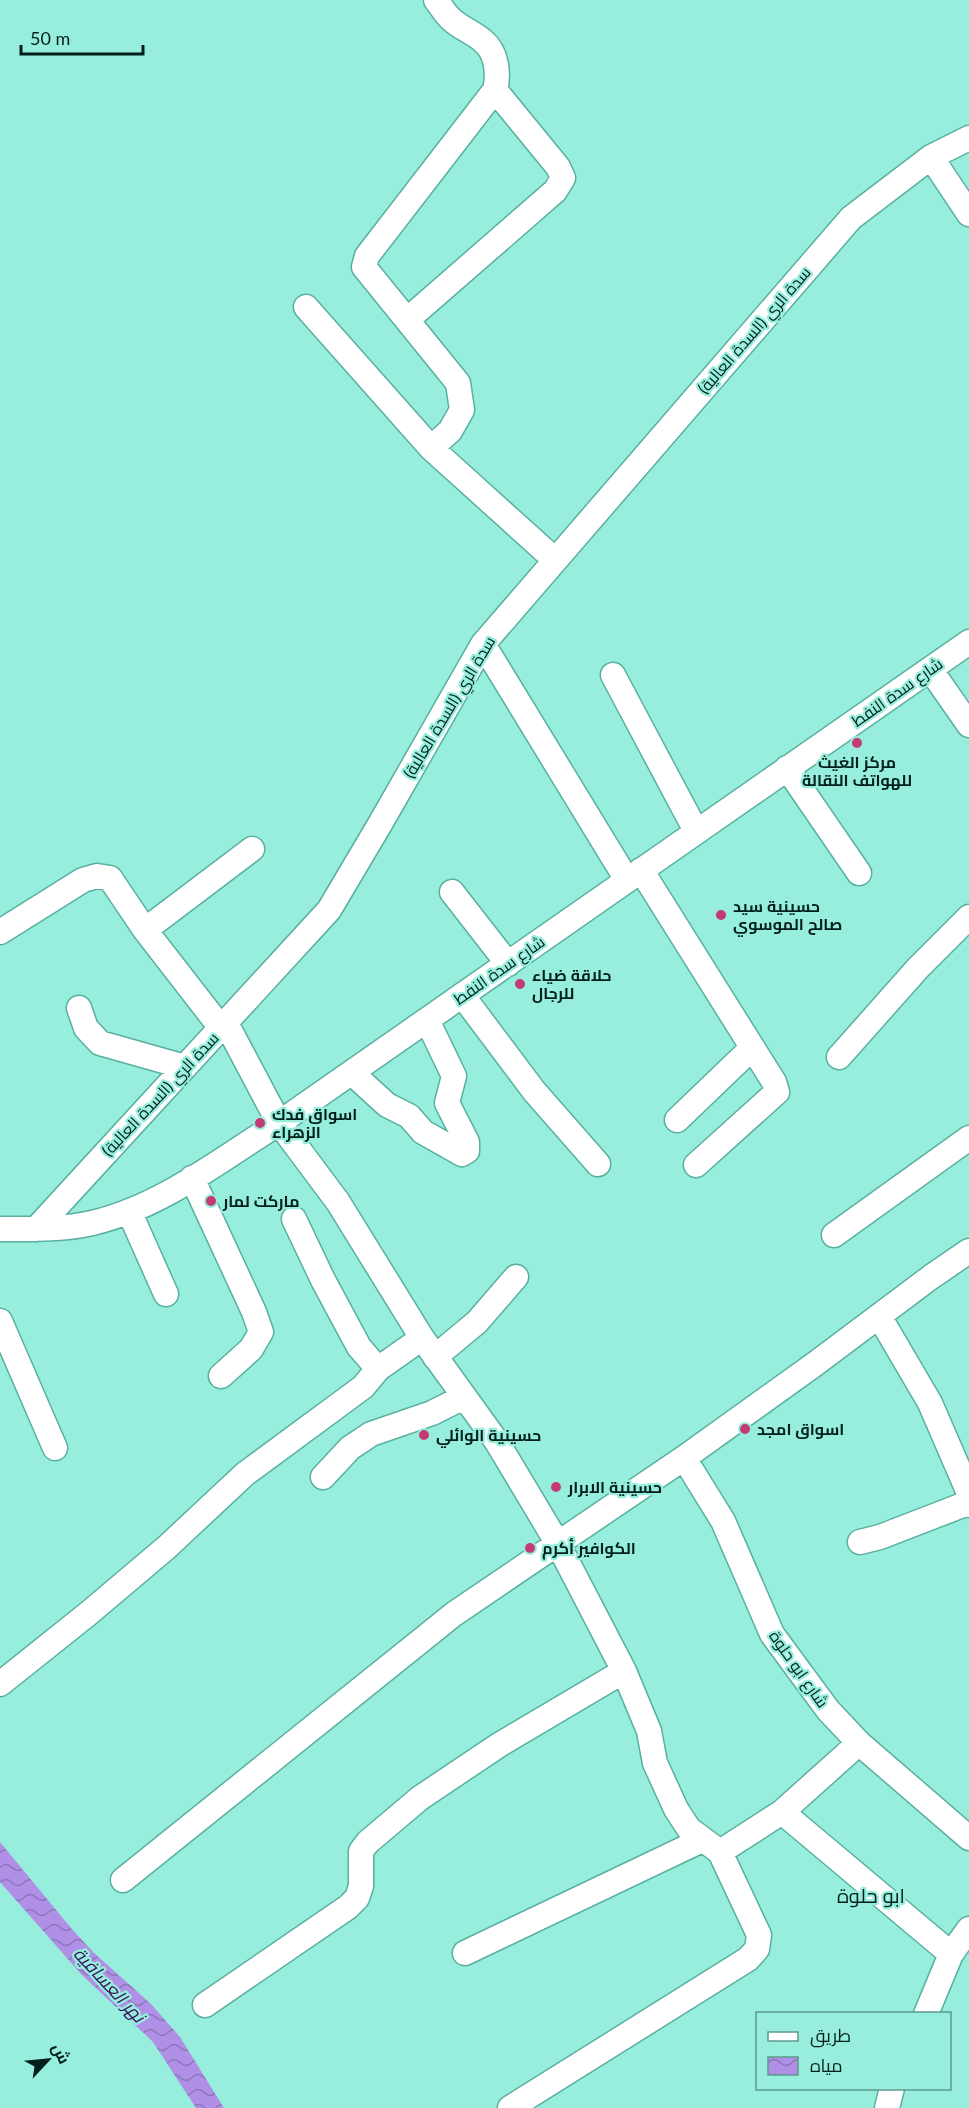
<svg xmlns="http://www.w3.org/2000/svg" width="969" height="2108" font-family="Lato,Cairo,sans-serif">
<defs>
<pattern id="water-waves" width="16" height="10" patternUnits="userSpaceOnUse" patternTransform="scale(1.5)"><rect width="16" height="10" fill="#b090e6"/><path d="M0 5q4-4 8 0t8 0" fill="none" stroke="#8d75ba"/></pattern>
</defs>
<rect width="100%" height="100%" fill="#97eedd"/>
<!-- water -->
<path fill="url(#water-waves)" d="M0,1842L71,1928L93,1952L151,2004L180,2037L224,2108H196L153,2042L81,1974L0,1882Z"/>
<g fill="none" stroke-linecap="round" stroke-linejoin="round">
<!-- minor casing -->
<g stroke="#59b0a1" stroke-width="27">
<path id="minor" d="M931,157L969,214
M306,307L431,448L555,560
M407,320L555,191L563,178L558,167L495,90
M431,448L450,431L462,410L458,383L364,267L367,256L495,90C499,74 497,52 483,41C473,32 460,28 451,19C445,14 441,6 436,0
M483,644L627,880
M930,669L969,725
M613,675L696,831
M787,768L859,873
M641,870L774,1082L777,1092L696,1165
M452,892L508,964
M145,930L252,849
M0,932L83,880L97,876L110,878L145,930L221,1028
M462,995L534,1091L598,1164
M79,1008L86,1028L100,1043L185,1067
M226,1023L279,1123L338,1202L422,1338L497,1442L558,1544L624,1671L649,1731L655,1763L676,1809L689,1829L720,1852L759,1935L757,1949L748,1959L510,2108
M839,1057L918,968L969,917
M352,1073L387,1105L409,1116L423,1132L462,1154L467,1151V1142L447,1103L454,1076L427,1020
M677,1120L752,1048
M192,1178L254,1312L261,1332L251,1349L221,1376
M129,1211L166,1294
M294,1219L323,1280L359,1347L378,1369
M0,1229C31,1229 62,1230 92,1223C161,1207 220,1160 279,1123L969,642
M36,1229L329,910L380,824L483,644L851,218L931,157L969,138
M834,1235L969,1138
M879,1316L930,1403L968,1491L969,1505
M0,1321L55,1448
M435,1357L477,1322L516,1277
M684,1458L723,1521L772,1634L828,1710L859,1743L969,1838
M323,1477L350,1448L371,1434L432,1413L464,1397
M860,1542L880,1537L968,1503
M0,1684L89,1613L167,1547L245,1474L363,1387L378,1369L422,1338
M782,1812L951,1954
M720,1852L782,1812L859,1743
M123,1880L454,1614L684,1458L815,1364L931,1277L969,1251
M465,1953L702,1840
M205,2005L348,1907L357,1898L361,1886V1851L368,1842L420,1798L499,1745L624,1671
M926,2014L951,1954L969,1929
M887,2108L892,2088"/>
</g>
<!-- minor -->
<use href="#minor" stroke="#fff" stroke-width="24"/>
</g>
<!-- markers -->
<g fill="#c53a72" stroke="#97eedd" stroke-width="2">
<circle cx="857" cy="743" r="6"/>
<circle cx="721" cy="915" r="6"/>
<circle cx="520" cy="984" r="6"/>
<circle cx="260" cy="1123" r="6"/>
<circle cx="211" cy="1201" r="6"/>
<circle cx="745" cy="1429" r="6"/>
<circle cx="424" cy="1435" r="6"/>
<circle cx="556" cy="1487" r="6"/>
<circle cx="530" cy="1548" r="6"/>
</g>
<g text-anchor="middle" stroke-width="4.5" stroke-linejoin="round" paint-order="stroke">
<!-- street labels -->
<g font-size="16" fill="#031f1a" stroke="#97eedd">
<text transform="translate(754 330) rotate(-49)" y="6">سدة الري (السدة العالية)</text>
<text transform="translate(897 692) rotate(-35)" y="6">شارع سدة النفط</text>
<text transform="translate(449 707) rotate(-59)" y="6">سدة الري (السدة العالية)</text>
<text transform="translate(499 970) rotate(-35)" y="6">شارع سدة النفط</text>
<text transform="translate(160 1094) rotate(-47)" y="6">سدة الري (السدة العالية)</text>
<text transform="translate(799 1669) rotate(55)" y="6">شارع ابو حلوة</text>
</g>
<!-- poi labels -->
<g font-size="16" font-weight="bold" fill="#031f1a" stroke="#97eedd" text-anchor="start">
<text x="857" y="768" text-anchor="middle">مركز الغيث<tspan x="857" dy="18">للهواتف النقالة</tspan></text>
<text x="733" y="912">حسينية سيد<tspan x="733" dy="18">صالح الموسوي</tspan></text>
<text x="532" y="981">حلاقة ضياء<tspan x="532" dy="18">للرجال</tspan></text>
<text x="272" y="1120">اسواق فدك<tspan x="272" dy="18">الزهراء</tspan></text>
<text x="223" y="1207">ماركت لمار</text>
<text x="757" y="1435">اسواق امجد</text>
<text x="436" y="1441">حسينية الوائلي</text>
<text x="568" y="1493">حسينية الابرار</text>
<text x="542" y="1554">الكوافير أكرم</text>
</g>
<!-- water labels -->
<g font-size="18" font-style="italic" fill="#36115d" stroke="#97eedd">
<text transform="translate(109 1985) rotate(47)" y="6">نهر العسافية</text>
</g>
<!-- quarter labels -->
<g font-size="20" fill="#031f1a" stroke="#97eedd">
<text x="871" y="1903">ابو حلوة</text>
</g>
</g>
<!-- legend -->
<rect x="756" y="2012" width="195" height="78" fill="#97eedd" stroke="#5c9b8f" stroke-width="1.5"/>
<rect x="768" y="2032" width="30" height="9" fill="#ffffff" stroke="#5c9b8f" stroke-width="1.5"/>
<text x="810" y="2042" font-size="18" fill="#031f1a">طريق</text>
<rect x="768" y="2057" width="30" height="18" fill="url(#water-waves)" stroke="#5c9b8f" stroke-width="1.5"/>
<text x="810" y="2072" font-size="18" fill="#031f1a">مياه</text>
<!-- north arrow -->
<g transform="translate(48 2060) rotate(64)" stroke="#97eedd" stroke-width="4.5" paint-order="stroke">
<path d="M0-4.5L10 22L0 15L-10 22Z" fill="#031f1a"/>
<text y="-9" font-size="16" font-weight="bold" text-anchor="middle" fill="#031f1a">ش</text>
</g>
<!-- scale -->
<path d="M21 45v9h122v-9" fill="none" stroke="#031f1a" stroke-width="3"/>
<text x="30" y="45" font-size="18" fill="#031f1a" stroke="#97eedd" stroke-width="4.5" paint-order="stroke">50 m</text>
</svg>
